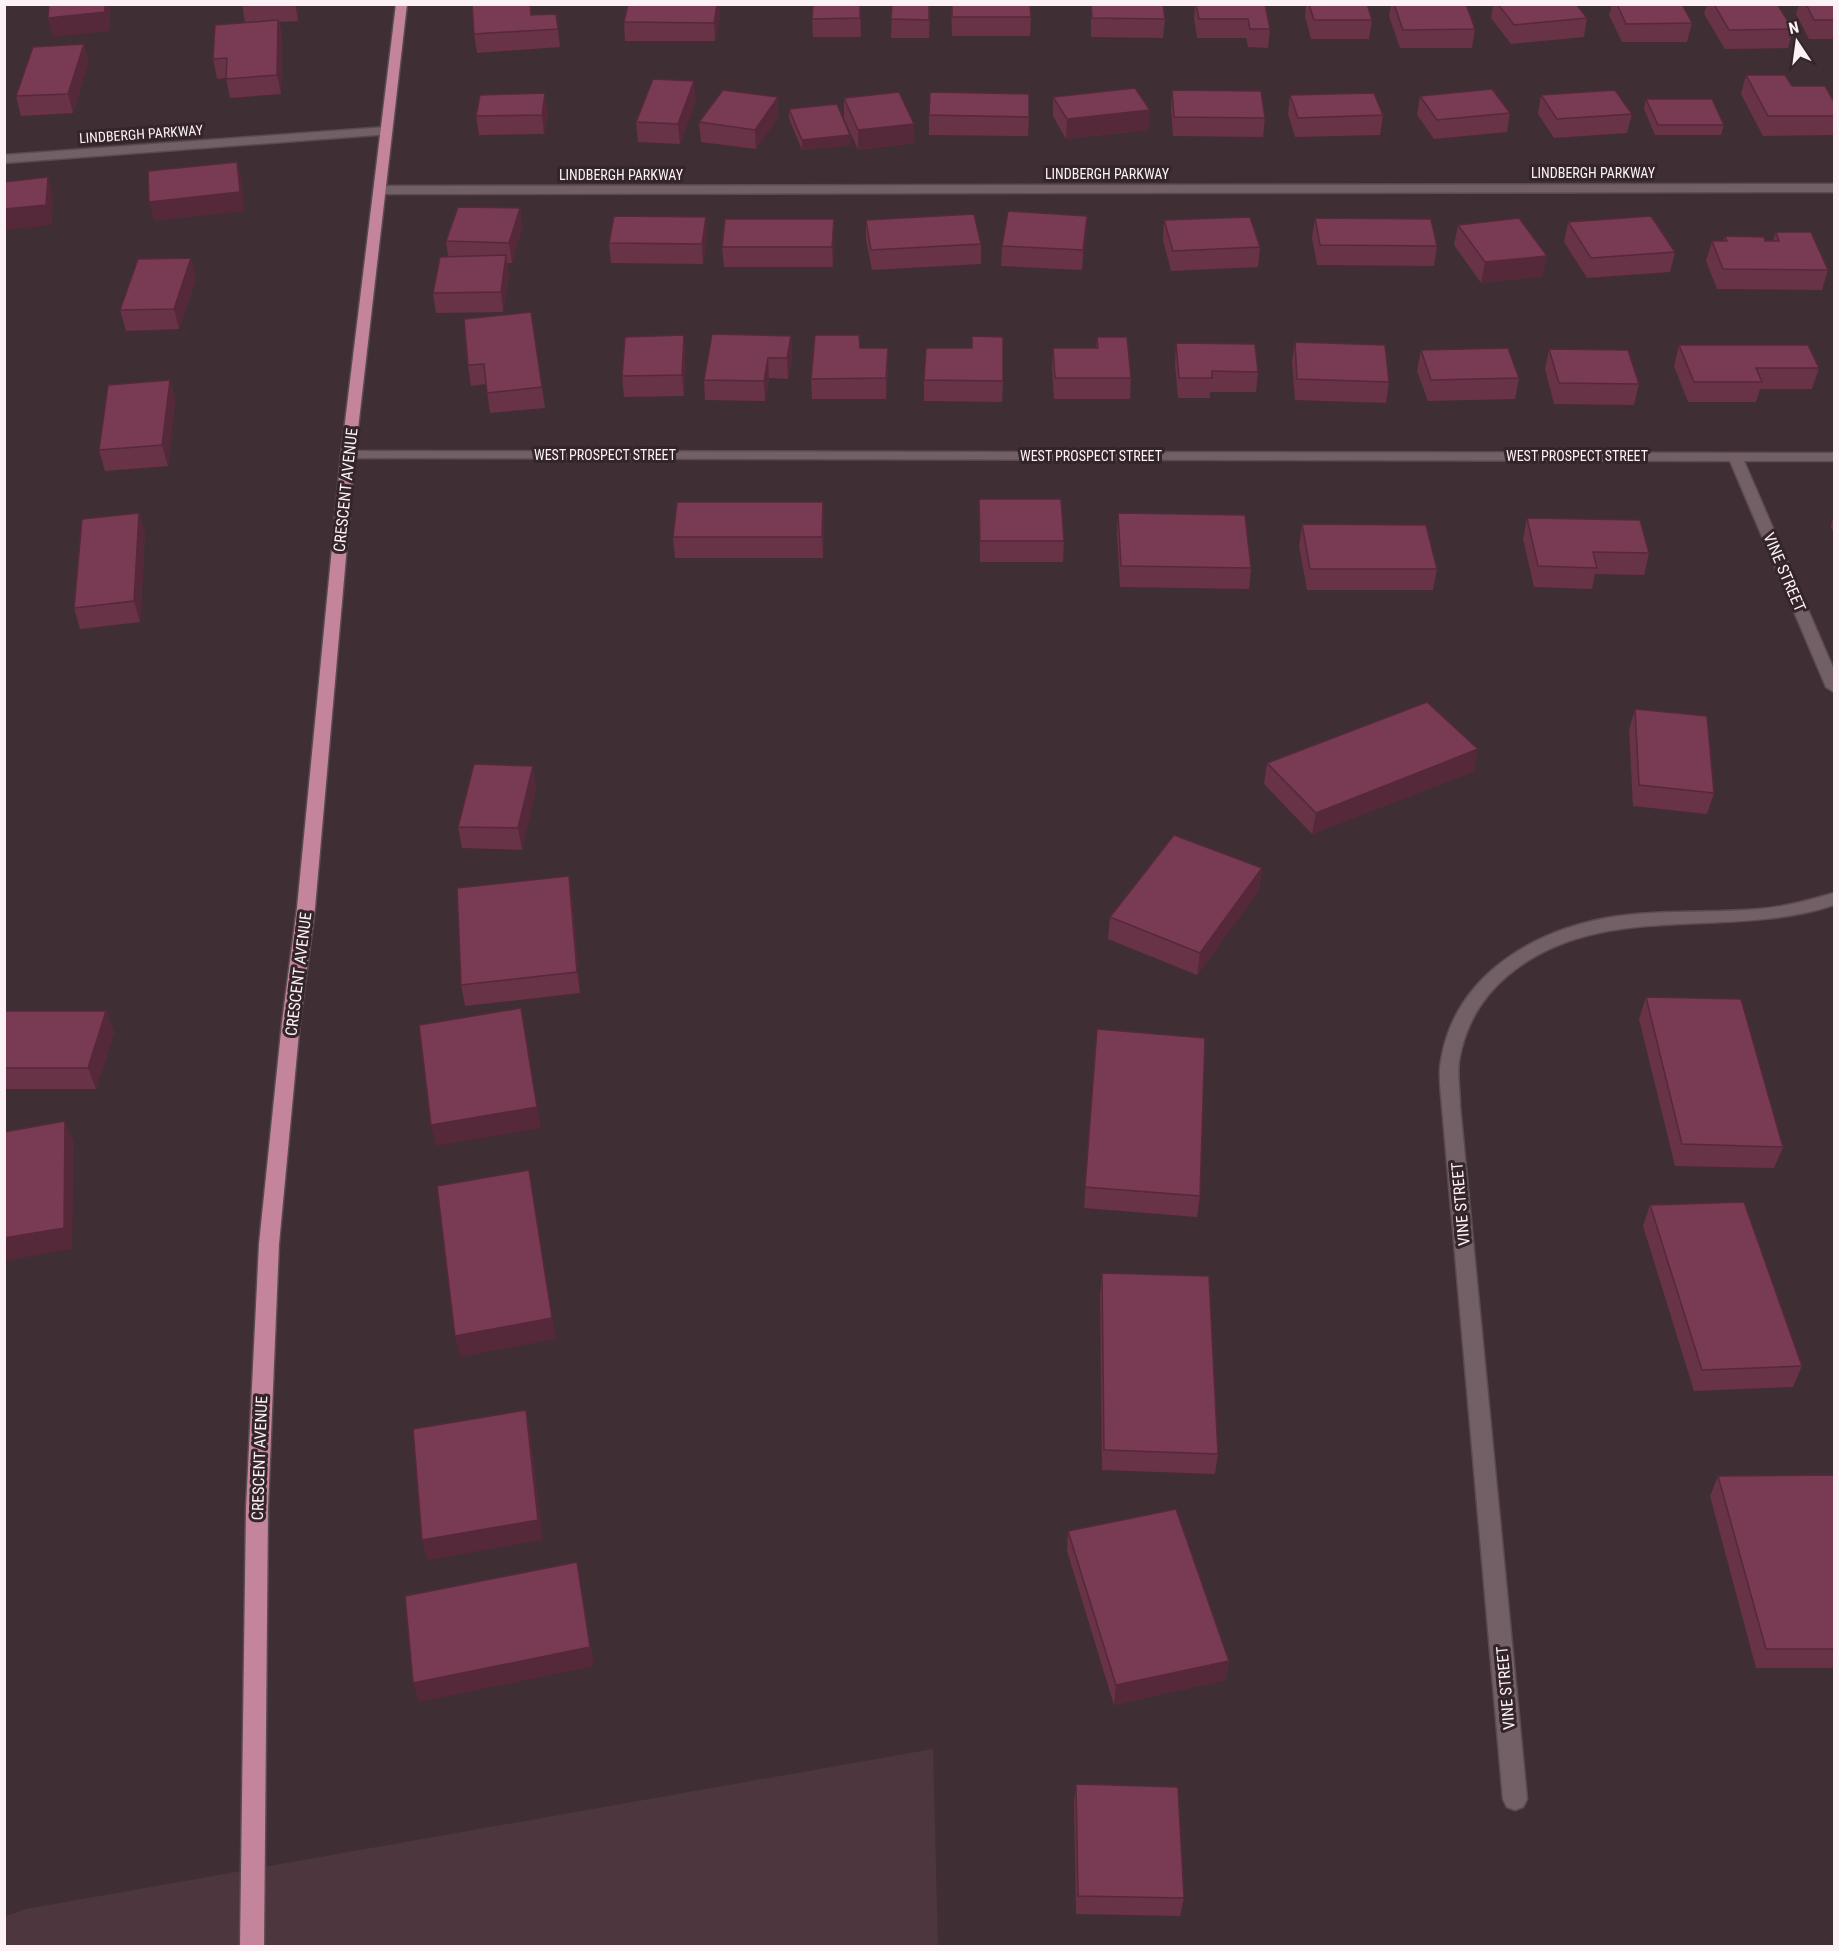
<svg xmlns="http://www.w3.org/2000/svg" width="1839" height="1951" font-family="'Roboto Condensed',sans-serif">
<rect width="100%" height="100%" fill="#3f2f34"/>
<!-- built -->
<path fill="#4d363e" d="M933,1749L938,1946H5L4,1917L26,1909Z"/>
<g fill="none" stroke-linecap="round" stroke-linejoin="round">
<!-- minor casing -->
<g stroke="#594b50" stroke-width="3">
<path id="minor" d="M386,127L392,131L390,134L4,163V155Z
M1834,184V192L379,194L373,190L379,186Z
M348,451L1834,453V461H1744L1834,670V692L1826,687L1730,461L343,458V452Z
M1834,893V905C1727,941 1600,898 1507,976C1481,998 1465,1026 1459,1061C1457,1075 1460,1091 1460,1106L1527,1799L1523,1807L1515,1810L1507,1807L1503,1799L1442,1106C1441,1091 1438,1075 1441,1061C1455,971 1543,924 1627,915C1671,910 1715,913 1759,909C1785,907 1809,900 1834,893Z"/>
</g>
<!-- major casing -->
<g stroke="#594b50" stroke-width="3">
<path id="major" d="M396,4H407L355,455L315,908L300,1022L279,1244L268,1508L264,1946H240L246,1508L259,1244L282,1022L297,908L341,455Z"/>
</g>
<!-- minor -->
<use href="#minor" fill="#726066" fill-rule="evenodd"/>
<!-- major -->
<use href="#major" fill="#c4849b" fill-rule="evenodd"/>
</g>
<!-- wall -->
<path fill="#683247" d="M242,4H297L298,21L279,22L282,39L281,94L230,98L226,78L217,79L213,59L245,23Z
M860,4L861,37H813L812,19Z
M892,4H930L929,38H891Z
M951,4L1031,17L1030,36H952Z
M1091,4H1163L1165,19L1163,38L1091,37Z
M1195,4H1265L1270,29L1268,48L1248,47L1246,38H1197L1194,18Z
M1306,4H1367L1372,20L1369,39H1311L1305,16Z
M1391,4H1466L1475,29L1472,48H1400L1389,16Z
M1493,4H1576L1587,18L1584,37L1511,44L1491,18Z
M1612,4H1682L1692,23L1687,42H1622L1609,15Z
M1707,4H1777L1793,29L1788,48L1725,49L1704,14Z
M1799,4H1834V39H1809L1796,14Z
M556,14L560,47L477,53L474,34L531,15Z
M720,17L715,41H625L624,22Z
M84,44L88,63L73,113L21,116L16,96Z
M1746,75L1792,86L1834,102V135L1763,136L1741,94Z
M1172,90L1265,118L1263,137L1173,136L1171,109Z
M1290,95L1383,115L1380,135L1295,137L1288,114Z
M1541,95L1632,114L1627,133L1554,138L1538,114Z
M1420,96L1510,113L1507,132L1434,139L1417,115Z
M778,97V117L756,149L701,142L699,122Z
M1053,97L1150,110L1148,130L1066,139L1053,116Z
M844,98L914,124V143L858,150L844,118Z
M1646,99L1724,125L1721,135H1655L1644,109Z
M696,100L680,144L638,142L636,122Z
M789,109L850,135L851,145L802,150L789,119Z
M548,113L544,134L479,135L476,116Z
M929,115L1029,117L1028,136L929,135Z
M520,208L522,228L512,263H507L509,275L503,312L436,313L433,293L448,256L446,241Z
M1087,216L1086,235L1082,270L1001,266L1002,246Z
M1315,218L1437,246L1434,266L1317,265L1312,238Z
M834,219V239L833,267H724L722,247Z
M866,220L981,244V264L872,270L866,240Z
M1164,220L1260,247L1258,267L1171,271L1163,240Z
M1568,222L1675,252L1670,272L1587,278L1564,242Z
M1458,225L1543,276L1481,283L1454,245Z
M1776,232L1828,270L1822,290L1717,289L1706,261L1712,241H1724L1725,236L1773,241Z
M707,237L703,264L611,263L609,243Z
M196,278L179,329L126,331L120,310Z
M531,312L545,408L490,413L486,384L471,386L468,365Z
M684,335L685,356L684,396L624,397L622,376Z
M791,336L792,356L788,379L769,378L765,401L705,400L704,380Z
M1097,337L1131,378L1130,399H1054L1052,368L1053,348H1096Z
M1295,342L1389,382L1386,403L1295,400L1292,362Z
M1176,343L1258,372L1256,392H1210V398H1178L1175,364Z
M1679,345L1819,368L1812,389H1760L1756,402H1688L1674,366Z
M860,348L888,369L886,399H812L811,379Z
M1549,349L1639,384L1634,405L1554,404L1545,369Z
M1421,350L1519,378L1515,399L1428,401L1417,371Z
M170,380L175,401L168,466L105,471L99,450Z
M924,380L1003,381L1002,402L924,401Z
M979,499L1064,541L1063,562H980Z
M823,502L824,523L823,558H675L673,537Z
M139,513L145,534L140,622L80,629L74,608Z
M1118,513L1251,568L1249,589L1120,587L1117,534Z
M1834,514V534L1831,526Z
M1527,518L1649,553L1644,575L1595,574L1592,589L1534,587L1523,539Z
M1302,524L1437,569L1433,590H1307L1299,546Z
M1635,709L1714,793L1707,814L1633,806L1629,730Z
M1267,763L1474,771L1312,834L1264,784Z
M536,787L522,850L462,848L458,827Z
M1262,868L1259,890L1197,975L1108,939L1110,917Z
M569,876L572,898L580,993L465,1006L461,985Z
M1646,997L1783,1147L1774,1168L1675,1166L1639,1019Z
M4,1011H106L114,1033L96,1089H4Z
M1097,1029L1200,1196L1197,1217L1084,1208Z
M1650,1205L1802,1366L1793,1387L1694,1391L1643,1226Z
M1102,1273L1218,1454L1215,1474L1102,1470L1100,1294Z
M1718,1476H1834V1668H1756L1710,1496Z
M1068,1531L1229,1661L1225,1680L1114,1705L1067,1551Z
M1076,1784L1184,1898L1180,1916L1076,1914L1074,1803Z"/>
<!-- shaded-wall -->
<path fill="#55293a" d="M105,4H110V31L53,37L48,18Z
M295,4H297L298,21Z
M717,4H719L720,17L715,41L714,23Z
M278,20L282,39L281,94L277,75Z
M84,44L88,63L73,113L68,94Z
M694,81L696,100L680,144L678,124Z
M545,93L548,113L544,134L542,115Z
M778,97V117L756,149L755,130Z
M1150,110L1148,130L1066,139L1067,119Z
M914,124V143L858,150V130Z
M850,135L851,145L802,150V140Z
M237,162L242,181L244,211L154,221L149,202Z
M48,177L53,197L52,225L4,230V209Z
M520,208L522,228L512,263L509,243Z
M1087,216L1086,235L1082,270L1083,250Z
M706,217L707,237L703,264L702,244Z
M834,219V239L833,267L832,247Z
M506,255L509,275L503,312L501,292Z
M1547,256L1543,276L1481,283L1485,262Z
M191,258L196,278L179,329L174,309Z
M684,335L685,356L684,396L682,375Z
M791,336L792,356L788,379L787,358Z
M888,348V369L886,399V378Z
M768,358L769,378L765,401L764,381Z
M170,380L175,401L168,466L162,445Z
M823,502L824,523L823,558L822,537Z
M139,513L145,534L140,622L134,601Z
M1478,749L1474,771L1312,834L1316,813Z
M533,766L536,787L522,850L518,828Z
M1262,868L1259,890L1197,975L1200,953Z
M569,876L572,898L580,993L577,972Z
M521,1008L541,1128L436,1146L431,1125Z
M106,1011L114,1033L96,1089L88,1068Z
M65,1121L74,1143L72,1249L4,1261V1238Z
M529,1170L556,1339L460,1357L455,1336Z
M526,1410L530,1430L543,1540L427,1560L422,1540Z
M577,1562L594,1666L419,1702L413,1683Z
M1229,1661L1225,1680L1114,1705L1116,1685Z"/>
<!-- building -->
<path fill="#793a53" stroke="#55293a" stroke-width="1.5" d="M49,4H105V12L48,18Z
M242,4H260L242,6Z
M472,4H530L531,15L556,14L558,29L474,34Z
M628,4H717L714,23L624,22Z
M813,4H860V18L812,19Z
M892,4H929V20L891,19Z
M952,4H1030L1031,17H952Z
M1091,4H1163L1165,19L1092,18Z
M1196,4H1265L1270,29H1250L1248,19H1199Z
M1309,4H1367L1372,20H1314Z
M1394,4H1466L1475,29L1403,30Z
M1498,4H1576L1587,18L1514,25Z
M1617,4H1682L1692,23L1626,24Z
M1714,4H1777L1793,29L1729,30Z
M1806,4H1834V20H1814Z
M278,20L277,75L226,79L227,58L213,59L215,25Z
M84,44L68,94L16,96L33,47Z
M1746,75H1785L1792,86H1825L1834,102V116H1768Z
M653,79L694,81L678,124L636,122Z
M1135,88L1150,110L1067,119L1053,97Z
M1492,89L1510,113L1437,120L1420,96Z
M723,90L778,97L755,130L699,122Z
M1172,90L1261,91L1265,118L1174,117Z
M1615,90L1632,114L1557,119L1541,95Z
M899,92L914,124L858,130L844,98Z
M930,92L1029,94V117L929,115Z
M545,93L542,115L476,116L480,95Z
M1374,93L1383,115L1298,118L1290,95Z
M1646,99H1712L1724,125H1658Z
M837,104L850,135L802,140L789,109Z
M237,162L240,192L149,202L148,171Z
M48,177L46,205L4,209V182Z
M458,207L520,208L509,243L446,241Z
M1008,211L1087,216L1083,250L1002,246Z
M974,214L981,244L871,250L866,220Z
M614,216L706,217L702,244L609,243Z
M1651,216L1675,252L1591,258L1568,222Z
M1250,217L1260,247L1173,251L1164,220Z
M1315,218L1431,219L1437,246L1320,245Z
M1519,218L1547,256L1485,262L1458,225Z
M725,219H834L832,247H722Z
M1776,232H1811L1828,270L1723,269L1712,241H1727L1725,236L1764,237L1765,241H1779Z
M506,255L501,292L433,293L440,257Z
M191,258L174,309L120,310L138,259Z
M531,312L542,387L487,393L484,364L468,365L464,319Z
M712,334L791,336L787,358H768L764,381L704,380Z
M684,335L682,375L622,376L625,337Z
M815,335H859L860,348H888L886,378L811,379Z
M972,336L1003,337V381L924,380L926,348H972Z
M1097,337H1127L1131,378H1055L1053,348H1098Z
M1295,342L1385,345L1389,382L1297,379Z
M1176,343L1255,344L1258,372L1212,371V378H1179Z
M1679,345H1808L1819,368H1756L1762,382H1694Z
M1508,348L1519,378L1431,380L1421,350Z
M1549,349L1628,350L1639,384L1559,383Z
M170,380L162,445L99,450L108,385Z
M979,499H1061L1064,541H980Z
M677,502H823L822,537H673Z
M139,513L134,601L74,608L82,519Z
M1118,513L1245,515L1251,568L1121,566Z
M1527,518L1640,520L1649,553L1593,552L1597,568L1538,566Z
M1302,524L1426,525L1437,569H1310Z
M1427,702L1478,749L1316,813L1267,763Z
M1635,709L1707,716L1714,793L1639,785Z
M474,764L533,766L518,828L458,827Z
M1174,835L1262,868L1200,953L1110,917Z
M569,876L577,972L461,985L457,888Z
M1646,997L1741,999L1783,1147L1682,1144Z
M521,1008L537,1107L431,1125L419,1025Z
M4,1011H106L88,1068H4Z
M1097,1029L1205,1038L1200,1196L1085,1187Z
M65,1121L64,1228L4,1238V1132Z
M529,1170L552,1318L455,1336L437,1186Z
M1744,1202L1802,1366L1702,1370L1650,1205Z
M1102,1273L1209,1276L1218,1454L1104,1450Z
M526,1410L538,1520L422,1540L413,1429Z
M1834,1475V1649H1766L1718,1476Z
M1176,1509L1229,1661L1116,1685L1068,1531Z
M577,1562L590,1647L413,1683L405,1596Z
M1076,1784L1178,1787L1184,1898L1078,1896Z"/>
<g text-anchor="middle" stroke-width="6" stroke-linejoin="round" paint-order="stroke">
<!-- far-street labels -->
<g font-size="14" fill="#fcf1f4" stroke="#34252a">
<text transform="translate(141 134) rotate(-4)" y="5">LINDBERGH PARKWAY</text>
<text x="1593" y="178">LINDBERGH PARKWAY</text>
<text x="1107" y="179">LINDBERGH PARKWAY</text>
<text x="621" y="180">LINDBERGH PARKWAY</text>
<text x="605" y="460">WEST PROSPECT STREET</text>
<text x="1091" y="461">WEST PROSPECT STREET</text>
<text x="1577" y="461">WEST PROSPECT STREET</text>
</g>
<!-- street labels -->
<g font-size="16" fill="#fcf1f4" stroke="#34252a">
<text transform="translate(345 490) rotate(-84)" y="6">CRESCENT AVENUE</text>
<text transform="translate(1785 572) rotate(67)" y="6">VINE STREET</text>
<text transform="translate(298 974) rotate(-83)" y="6">CRESCENT AVENUE</text>
<text transform="translate(1460 1204) rotate(-95)" y="6">VINE STREET</text>
<text transform="translate(259 1458) rotate(-88)" y="6">CRESCENT AVENUE</text>
<text transform="translate(1505 1688) rotate(-95)" y="6">VINE STREET</text>
</g>
</g>
<!-- border -->
<rect width="1839" height="1951" fill="none" stroke="#fcf1f4" stroke-width="12"/>
<!-- north arrow -->
<g transform="translate(1797 42) rotate(347)" stroke="#34252a" stroke-width="4.5" paint-order="stroke">
<path d="M0-4.5L10 22L0 15L-10 22Z" fill="#fcf1f4"/>
<text y="-9" font-size="16" font-weight="bold" text-anchor="middle" fill="#fcf1f4">N</text>
</g>
</svg>
